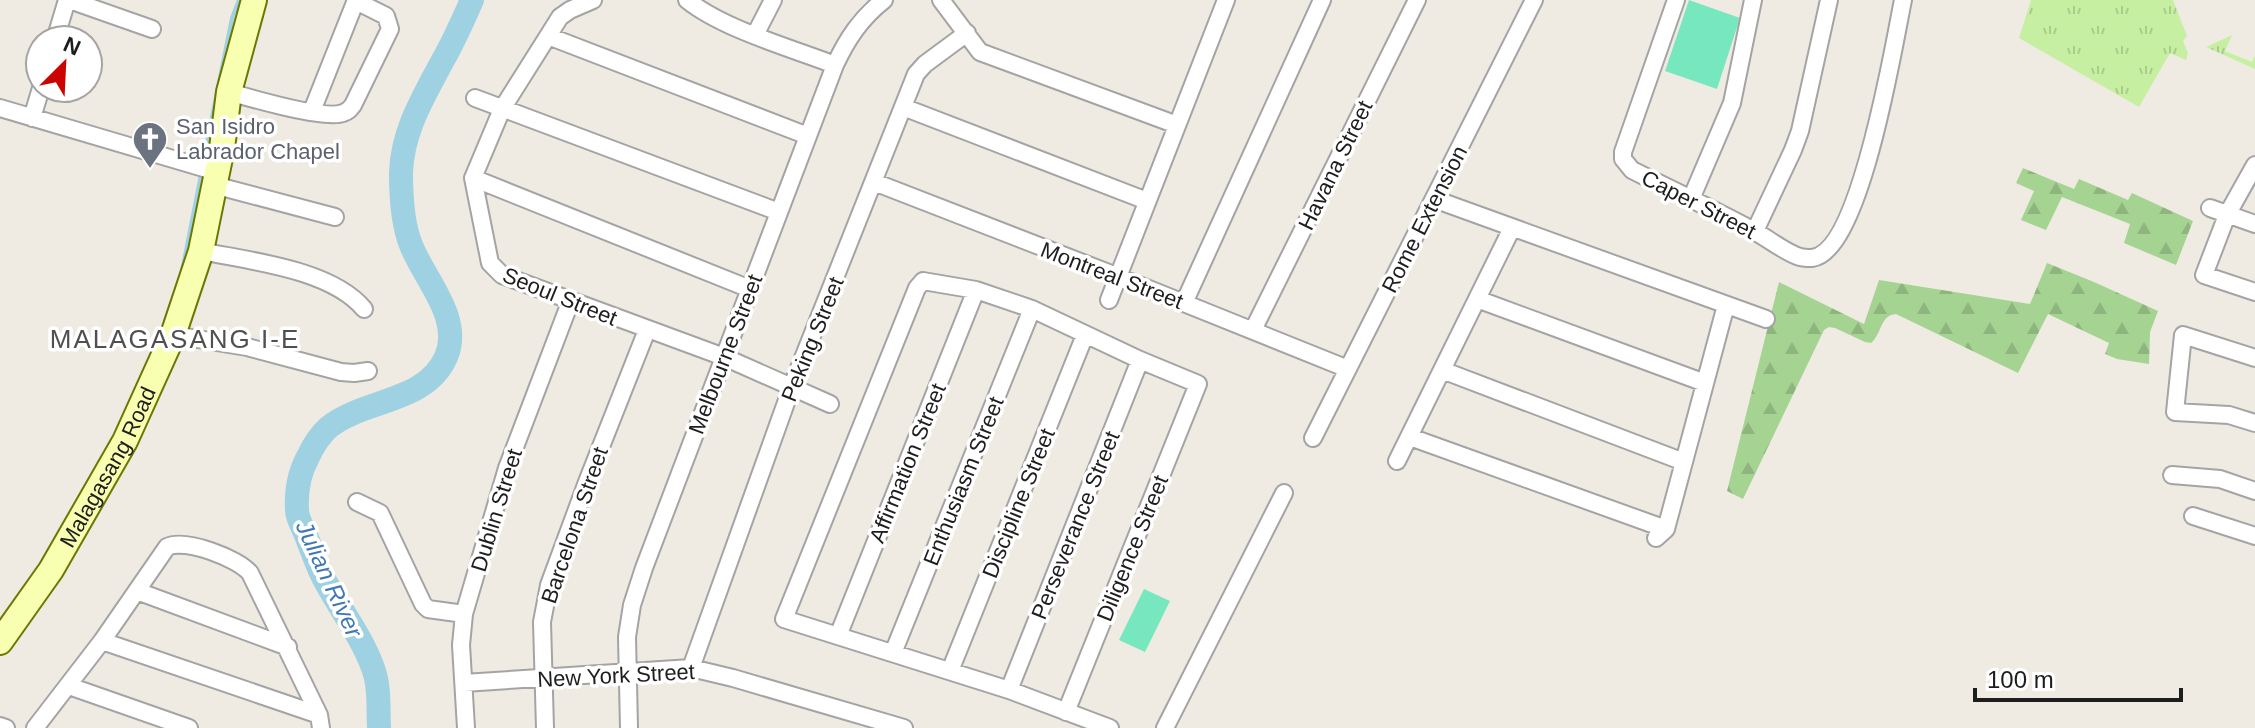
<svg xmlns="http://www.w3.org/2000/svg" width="2255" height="728" font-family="Arial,sans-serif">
<defs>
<pattern id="grass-tufts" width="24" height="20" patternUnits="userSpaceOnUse" patternTransform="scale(2)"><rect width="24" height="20" fill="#c6efa2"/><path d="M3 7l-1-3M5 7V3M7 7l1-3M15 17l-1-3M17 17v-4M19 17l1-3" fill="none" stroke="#aacc8b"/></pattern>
<pattern id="forest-firs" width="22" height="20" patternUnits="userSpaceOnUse" patternTransform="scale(2)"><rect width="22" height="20" fill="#a4d392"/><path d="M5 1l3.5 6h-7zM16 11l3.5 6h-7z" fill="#8db57d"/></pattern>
</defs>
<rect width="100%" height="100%" fill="#f0ebe2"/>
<!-- grass -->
<path fill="url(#grass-tufts)" d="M2031,0H2173L2187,36L2183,41L2188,53L2186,60L2170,53L2139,107L2019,38Z
M2232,35L2225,51L2252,62L2255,55V69L2206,47Z"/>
<!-- forest -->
<path fill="url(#forest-firs)" d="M2023,168L2074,189L2079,179L2128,200L2132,193L2193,221L2176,265L2124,243L2130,224L2062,197L2046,230L2021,220L2034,191L2016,183Z
M2047,263L2094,282L2158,311L2150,332L2149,364L2117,359L2105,354L2109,343L2048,314L2018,373L1896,314C1880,315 1882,334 1871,343L1865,342L1835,328L1829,327L1824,330L1743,499L1727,491L1779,282L1864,324L1879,280L2030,304Z"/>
<!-- pitch -->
<path fill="#77e7bf" d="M1689,0L1740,18L1717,89L1665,71Z
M1144,589L1170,601L1145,652L1119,640Z"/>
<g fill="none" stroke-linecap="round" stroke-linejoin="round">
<!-- stream -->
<path stroke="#9ed1e2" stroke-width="4" d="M203,162L232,18L239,0
M182,271L201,175"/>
<!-- river -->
<path stroke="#9ed1e2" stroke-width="24" d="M379,728C378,709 380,686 373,668C361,635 339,608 323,577C317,565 312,551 307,538C304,529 297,519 297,510C296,491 299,473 308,457C313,446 320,435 329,427C364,399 426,403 446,357C463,318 424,279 411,245C402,223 401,196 401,173C402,131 424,96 443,60C454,41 463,20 472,0"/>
<!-- minor casing -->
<g stroke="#a4a4a4" stroke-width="20">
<path id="minor" d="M593,0L570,10L560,17L502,109L473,178L490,263L502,275L724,357L830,404
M687,0C723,29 791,48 835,65
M941,0L980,52L1177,125
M1676,0L1623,152V159L1632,170C1672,190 1713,209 1752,230C1768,238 1784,252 1800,257C1804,258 1808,258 1812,258C1861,252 1894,43 1903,0
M78,3L152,29
M755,35L773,0
M548,36L808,136
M55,40L67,0
M229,92C250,98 325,120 343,113C349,111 350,109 353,105L390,29L386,16L356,1
M475,98L779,212
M903,107L1147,201
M0,108L217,172
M312,111L356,0
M32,118L41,88
M2255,165L2227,215L2204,275L2255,292
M473,178L750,289
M874,182L1119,277L1348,369
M214,185L335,217
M1434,199L1766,319
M1691,199L1732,103L1753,0
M2210,208L2255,224
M1755,231L1793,150L1800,131L1829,0
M201,251C249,261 331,269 364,309
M1477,299L1705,383
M1109,300L1226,0
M1184,303L1322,0
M1253,330L1417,0
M173,335L247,347L341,372L354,373L368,371
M2255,358L2183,335L2175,412L2229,415L2255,423
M1442,370L1684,462
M1410,437L1666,529
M1313,438L1534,0
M1397,461L1512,228
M2172,475L2220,479L2255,491
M357,502L380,513L423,604L428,609L464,614
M2193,516L2255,536
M1656,538L1666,529L1726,305
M137,591L288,647
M838,636L976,290
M102,641L319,715
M893,653L1032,309
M691,668L792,386L916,74L925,64L967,33
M950,671L1085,335
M464,683L691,668L733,678L904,728
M69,686L189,728
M1009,690L1140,360
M1066,712L1198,384L1140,360L1032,309L976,290L923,281L917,288L784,619L1009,690L1110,728
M0,726L6,728
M35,728L102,641L167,547C185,538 237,558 250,573L319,715L321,728
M466,728L461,645L464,614L507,468L571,300
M545,728L542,622L549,585L587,482L647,330
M629,728L627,637L632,605L644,568L835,65C847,39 861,18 884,0
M1165,728L1284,493"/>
</g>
<!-- secondary casing -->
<g stroke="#687800" stroke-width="28">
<g id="secondary">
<path id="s1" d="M0,642L51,570L125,441L173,335L201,251L222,148L229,92L254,0"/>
</g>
</g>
<!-- minor -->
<use href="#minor" stroke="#fff" stroke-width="16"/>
<!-- secondary -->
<use href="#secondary" stroke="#f9ffb0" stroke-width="24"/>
</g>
<!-- icons -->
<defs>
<g id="church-pin" transform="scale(1.8)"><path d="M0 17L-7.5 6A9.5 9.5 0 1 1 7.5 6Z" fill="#6b7280" stroke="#fff"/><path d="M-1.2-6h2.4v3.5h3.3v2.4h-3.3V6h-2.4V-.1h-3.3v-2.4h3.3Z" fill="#fff"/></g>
</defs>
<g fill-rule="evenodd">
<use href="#church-pin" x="150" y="139"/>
</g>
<g text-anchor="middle" stroke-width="7" stroke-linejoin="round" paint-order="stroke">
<!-- worship labels -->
<g font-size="22" fill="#5b616d" stroke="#fff" text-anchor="start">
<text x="176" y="134">San Isidro<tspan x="176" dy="25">Labrador Chapel</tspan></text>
</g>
<!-- street labels -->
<g font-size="22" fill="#1d1d1d" stroke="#fff">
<text transform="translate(1335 165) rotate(-64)" y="8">Havana Street</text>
<text transform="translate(1699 204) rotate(27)" y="8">Caper Street</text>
<text transform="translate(1424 219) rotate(-63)" y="8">Rome Extension</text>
<text transform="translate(1112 275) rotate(21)" y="8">Montreal Street</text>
<text transform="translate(560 296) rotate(22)" y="8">Seoul Street</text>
<text transform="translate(812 339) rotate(-68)" y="8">Peking Street</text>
<text transform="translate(725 354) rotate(-69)" y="8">Melbourne Street</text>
<text transform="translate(907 463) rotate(-68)" y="8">Affirmation Street</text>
<text dy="8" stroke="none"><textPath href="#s1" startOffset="206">Malagasang Road</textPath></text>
<text transform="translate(963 481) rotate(-68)" y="8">Enthusiasm Street</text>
<text transform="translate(1018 503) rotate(-68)" y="8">Discipline Street</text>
<text transform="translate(496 510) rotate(-73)" y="8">Dublin Street</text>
<text transform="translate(574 525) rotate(-71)" y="8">Barcelona Street</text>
<text transform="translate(1075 525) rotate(-68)" y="8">Perseverance Street</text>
<text transform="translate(1132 548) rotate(-68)" y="8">Diligence Street</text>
<text transform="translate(616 675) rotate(-3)" y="8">New York Street</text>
</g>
<!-- water labels -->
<g font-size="24" font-style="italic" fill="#4078b6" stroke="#fff">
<text transform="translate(329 579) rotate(65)" y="8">Julian River</text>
</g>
<!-- quarter labels -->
<g font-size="26" letter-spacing="2" fill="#505050" stroke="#fff">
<text x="175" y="348">MALAGASANG I-E</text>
</g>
</g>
<!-- north arrow -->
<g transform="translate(64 64) rotate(24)"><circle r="38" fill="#ffffff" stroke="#a5a5a5" stroke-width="2"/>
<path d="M0-6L14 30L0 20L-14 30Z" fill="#ca0500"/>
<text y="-12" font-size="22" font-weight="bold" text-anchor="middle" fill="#1d1d1d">N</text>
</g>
<!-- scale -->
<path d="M1975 688v12h206v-12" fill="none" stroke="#1d1d1d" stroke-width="4"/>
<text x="1987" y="688" font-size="24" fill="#1d1d1d" stroke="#ffffff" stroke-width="6" paint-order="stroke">100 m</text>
</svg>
